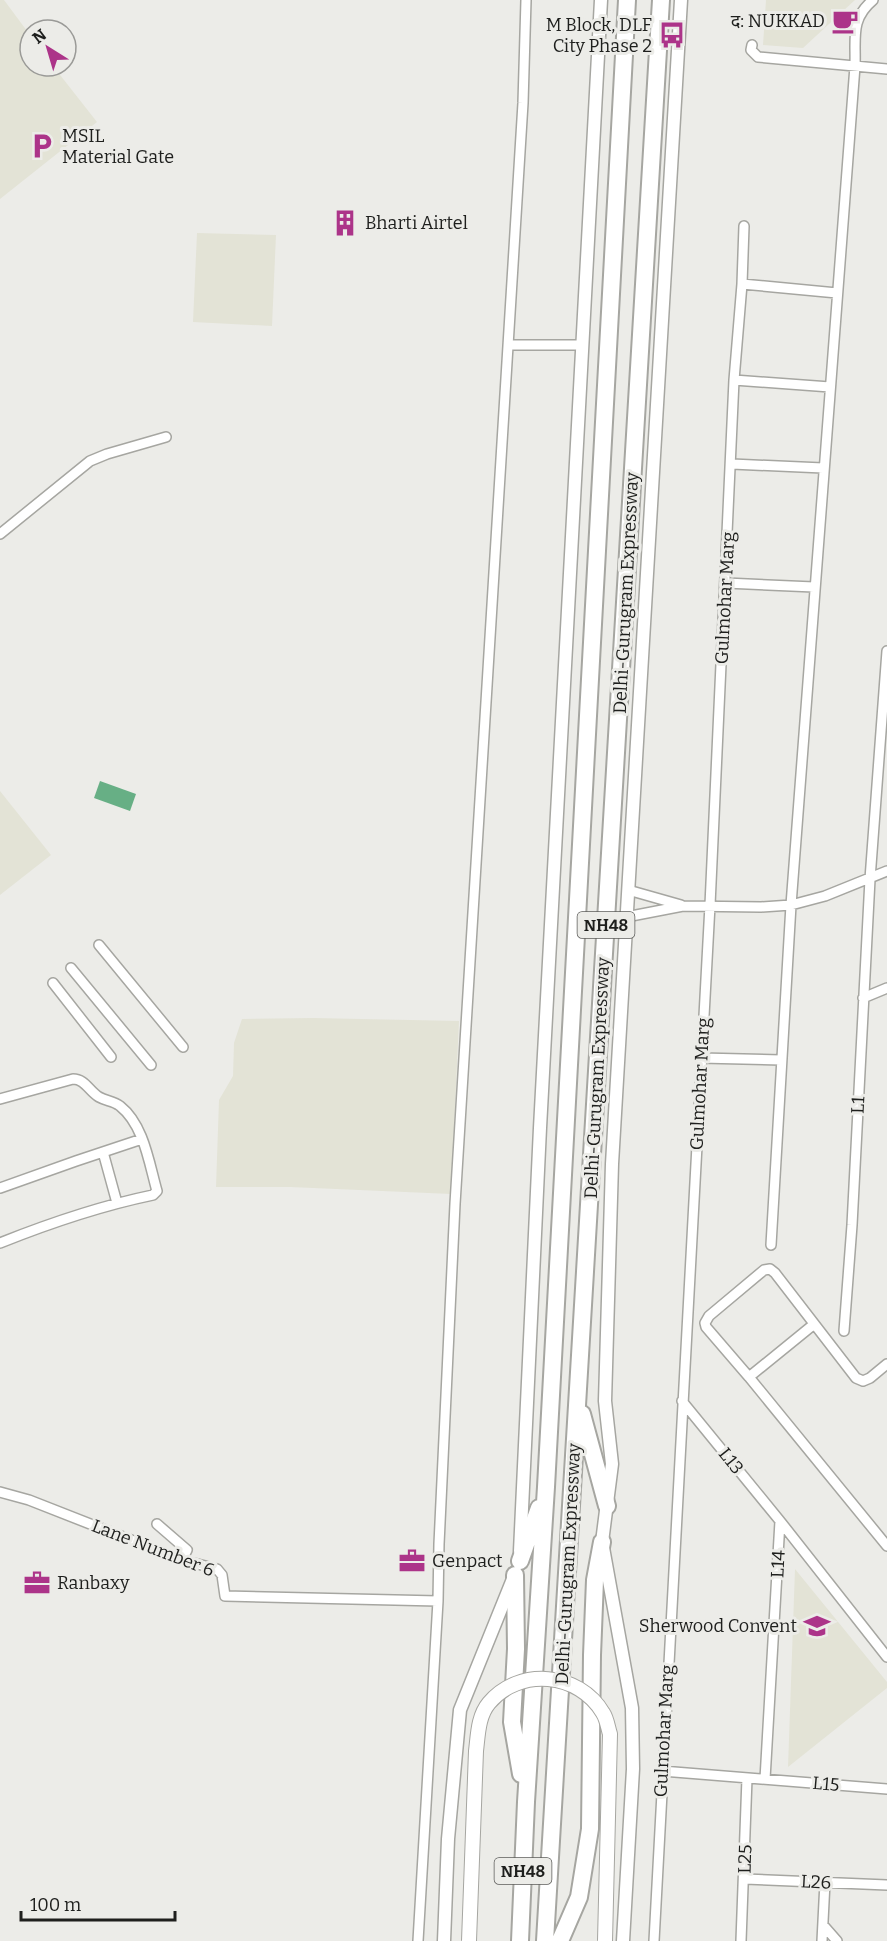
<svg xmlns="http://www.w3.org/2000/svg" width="887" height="1941" font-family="Bitter,'Noto Sans Devanagari',serif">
<rect width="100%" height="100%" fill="#ecece8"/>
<!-- built -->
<path fill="#e3e3d6" d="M0,0H4L30,35V66H53L97,122L0,199Z
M766,0H855L803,48L763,45Z
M197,233L276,235L272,326L193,322Z
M0,791L51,855L0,895Z
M313,1018L459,1021L451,1194L290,1187H216L219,1100L233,1076L234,1043L242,1019Z
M795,1569L887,1682V1688L788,1767Z"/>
<!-- water -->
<path fill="#67af85" d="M100,781L136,794L130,811L94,798Z"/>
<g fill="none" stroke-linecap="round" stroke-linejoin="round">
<!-- minor casing -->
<g stroke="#a6a6a1" stroke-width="12">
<path id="minor" d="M752,45L751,50L758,57L887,69
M742,284L837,293
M508,345H583
M734,380L830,387
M732,464L823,468
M0,534L90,461L107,454L166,437
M726,583L814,587
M628,890L681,905
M626,917L683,906L761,907L791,905L825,896L887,871
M99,945L183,1047
M71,968L151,1065
M53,983L111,1057
M863,998L887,988
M701,1058L781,1060
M0,1099L73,1079C85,1079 89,1091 99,1097C106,1101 114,1101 120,1106C144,1125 149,1163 157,1191L153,1195C100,1206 50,1223 0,1243
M103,1152L117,1203
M0,1188L76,1161L142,1139
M771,1245L791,905L855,66C856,38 850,19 873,0
M844,1331L852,1225L870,879L887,651
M887,1364L870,1378L863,1381L856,1378L775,1273L770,1269L764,1270L709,1316L705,1323L706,1327L749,1377L887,1546
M749,1377L813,1325
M682,1401L780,1521L887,1657
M0,1492L29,1500L182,1560L217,1569L222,1575L225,1596L438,1601
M157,1524L187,1550L182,1560
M662,1771L887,1789
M765,1779L780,1521
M745,1879L887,1885
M823,1925L837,1941
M418,1941L438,1601L439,1544L455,1204L523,103L526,0
M654,1941L710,905L734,380L742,284L744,226
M741,1941L747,1778
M822,1941L825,1882"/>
</g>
<!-- secondary casing -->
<g stroke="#a6a6a1" stroke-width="15">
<path id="secondary" d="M520,1551L540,1128L601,0
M444,1941L448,1839L460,1710L513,1579
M623,1941L633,1769L632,1708L602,1542L612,1464L605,1401L612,1164L681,0"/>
</g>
<!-- motorway casing -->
<g stroke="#a6a6a1" stroke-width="20">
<path id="motorway" d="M582,1414L607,1506
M520,1561L539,1508
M515,1575L516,1649L512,1722L521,1774
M520,1941L526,1802L546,1487L627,0
M545,1941L661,0
M560,1941L579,1897L590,1829L592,1655L595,1580L602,1542"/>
</g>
<!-- minor -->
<use href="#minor" stroke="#fff" stroke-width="9"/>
<!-- secondary -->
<use href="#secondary" stroke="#fff" stroke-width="12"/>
<!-- motorway -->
<use href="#motorway" stroke="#fff" stroke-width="16"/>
<!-- primary-bridge casing -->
<g stroke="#a6a6a1" stroke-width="16" stroke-linecap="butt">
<path id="primary-bridge" d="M469,1941L476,1751C478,1735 478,1716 489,1703C519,1667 579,1672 603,1713C607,1719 608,1728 610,1734L605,1941"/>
</g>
<!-- primary-bridge -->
<use href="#primary-bridge" stroke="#fff" stroke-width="14"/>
</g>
<!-- icons -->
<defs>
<g id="cafe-bare" transform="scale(2.07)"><path d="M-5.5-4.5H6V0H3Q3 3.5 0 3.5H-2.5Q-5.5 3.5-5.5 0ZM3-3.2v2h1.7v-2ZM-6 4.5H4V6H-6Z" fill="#ac3489" stroke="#ecece8" stroke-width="2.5" paint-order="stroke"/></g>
<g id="bus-bare" transform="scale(2.07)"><path d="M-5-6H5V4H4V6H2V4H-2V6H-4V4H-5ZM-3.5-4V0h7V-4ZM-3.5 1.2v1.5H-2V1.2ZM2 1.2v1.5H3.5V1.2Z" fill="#ac3489" stroke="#ecece8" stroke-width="2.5" paint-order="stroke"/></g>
<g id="parking-bare" transform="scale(2.07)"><path d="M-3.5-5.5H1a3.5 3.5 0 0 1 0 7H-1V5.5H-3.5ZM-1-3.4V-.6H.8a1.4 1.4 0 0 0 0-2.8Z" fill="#ac3489" stroke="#ecece8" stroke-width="2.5" paint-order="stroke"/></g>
<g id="building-bare" transform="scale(2.07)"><path d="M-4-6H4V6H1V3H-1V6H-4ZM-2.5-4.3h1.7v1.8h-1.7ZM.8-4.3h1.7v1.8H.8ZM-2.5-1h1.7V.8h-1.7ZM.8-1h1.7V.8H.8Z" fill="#ac3489" stroke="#ecece8" stroke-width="2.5" paint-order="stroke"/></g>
<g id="office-bare" transform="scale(2.07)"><path d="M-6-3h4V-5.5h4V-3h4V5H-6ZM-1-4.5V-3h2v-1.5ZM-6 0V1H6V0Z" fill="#ac3489" stroke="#ecece8" stroke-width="2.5" paint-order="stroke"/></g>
<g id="school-bare" transform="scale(2.07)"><path d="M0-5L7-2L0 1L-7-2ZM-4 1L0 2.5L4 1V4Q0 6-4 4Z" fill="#ac3489" stroke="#ecece8" stroke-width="2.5" paint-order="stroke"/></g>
</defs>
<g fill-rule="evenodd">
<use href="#cafe-bare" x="845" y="21"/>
<use href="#bus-bare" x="672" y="35"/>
<use href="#parking-bare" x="42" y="146"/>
<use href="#building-bare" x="345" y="223"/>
<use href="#office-bare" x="412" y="1561"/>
<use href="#office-bare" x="37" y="1583"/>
<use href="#school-bare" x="817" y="1626"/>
</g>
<g text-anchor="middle" stroke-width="6" stroke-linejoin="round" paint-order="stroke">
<!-- shield labels -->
<g fill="#ecece8" stroke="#5c5c5a" stroke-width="1.5">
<rect x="577.5" y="912" width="57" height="26" rx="4.5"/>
<rect x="494.5" y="1858" width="57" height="26" rx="4.5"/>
</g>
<g font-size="16" font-weight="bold" fill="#1e1f1d">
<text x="606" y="931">NH48</text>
<text x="523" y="1877">NH48</text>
</g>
<!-- poi labels -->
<g font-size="18" fill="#1e1f1d" stroke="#ecece8" text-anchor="start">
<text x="825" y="27" text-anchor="end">द: NUKKAD</text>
<text x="652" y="31" text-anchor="end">M Block, DLF<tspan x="652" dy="21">City Phase 2</tspan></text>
<text x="62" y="142">MSIL<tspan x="62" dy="21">Material Gate</tspan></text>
<text x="365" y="229">Bharti Airtel</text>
<text x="432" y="1567">Genpact</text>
<text x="57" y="1589">Ranbaxy</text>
<text x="797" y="1632" text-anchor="end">Sherwood Convent</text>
</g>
<!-- street labels -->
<g font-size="18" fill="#1e1f1d" stroke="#ecece8">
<text transform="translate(626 593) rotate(-87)" y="6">Delhi-Gurugram Expressway</text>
<text transform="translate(725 598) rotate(-87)" y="6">Gulmohar Marg</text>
<text transform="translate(597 1078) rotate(-87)" y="6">Delhi-Gurugram Expressway</text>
<text transform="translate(700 1084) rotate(-87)" y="6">Gulmohar Marg</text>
<text transform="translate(858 1105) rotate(-87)" y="6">L1</text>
<text transform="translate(731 1461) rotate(51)" y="6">L13</text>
<text transform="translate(153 1548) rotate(21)" y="6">Lane Number 6</text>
<text transform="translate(568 1564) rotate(-87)" y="6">Delhi-Gurugram Expressway</text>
<text transform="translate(778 1564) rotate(-87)" y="6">L14</text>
<text transform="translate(664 1731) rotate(-87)" y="6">Gulmohar Marg</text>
<text transform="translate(826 1784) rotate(5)" y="6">L15</text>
<text transform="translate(745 1859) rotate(-88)" y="6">L25</text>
<text transform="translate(816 1882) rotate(3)" y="6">L26</text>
</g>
</g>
<!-- north arrow -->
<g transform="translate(48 48) rotate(323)"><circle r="28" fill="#ecece8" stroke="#9a9a97" stroke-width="1.5"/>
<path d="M0-4.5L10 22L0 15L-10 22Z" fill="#ac3489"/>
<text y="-9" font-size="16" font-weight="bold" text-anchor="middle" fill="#1e1f1d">N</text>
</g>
<!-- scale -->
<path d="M21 1911v9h154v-9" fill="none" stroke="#1e1f1d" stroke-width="3"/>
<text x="30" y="1911" font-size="18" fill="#1e1f1d" stroke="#ecece8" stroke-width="4.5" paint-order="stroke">100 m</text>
</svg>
